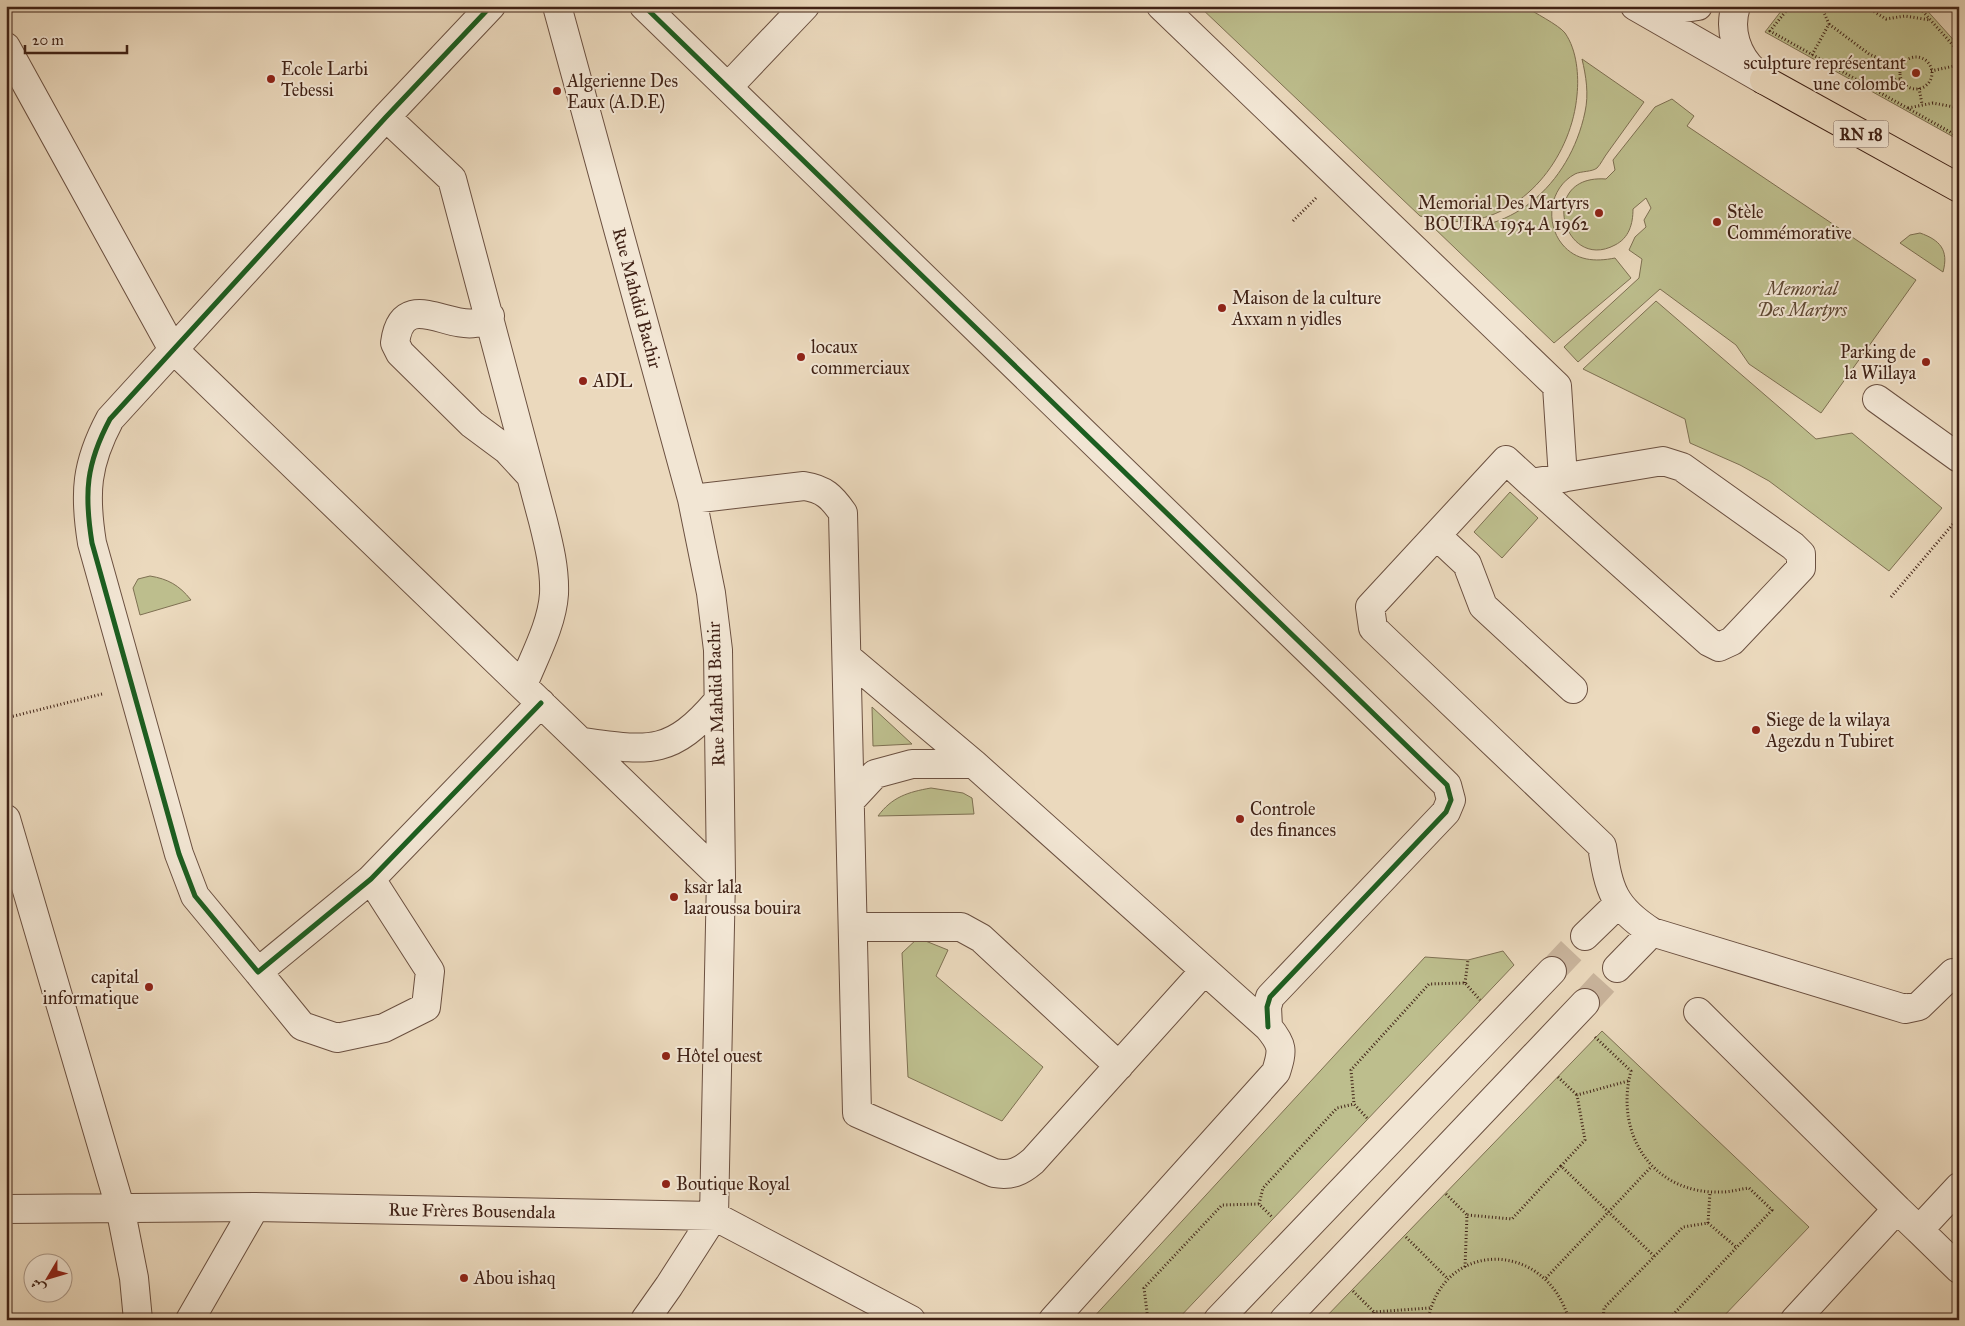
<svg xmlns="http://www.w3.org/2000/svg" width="1965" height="1326" font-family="'IM FELL Great Primer',Amiri,serif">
<rect width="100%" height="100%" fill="#ebd9bd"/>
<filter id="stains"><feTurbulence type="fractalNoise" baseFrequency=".004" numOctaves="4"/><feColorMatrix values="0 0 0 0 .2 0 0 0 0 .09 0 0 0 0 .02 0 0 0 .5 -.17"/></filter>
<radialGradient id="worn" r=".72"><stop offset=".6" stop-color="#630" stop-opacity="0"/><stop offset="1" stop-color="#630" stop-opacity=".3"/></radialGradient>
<!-- green -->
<path fill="#bdbe8d" stroke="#7e7052" d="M1199,6H1524C1533,12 1559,25 1565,33C1577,50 1579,76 1577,95C1572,153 1529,213 1468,221C1451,223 1436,219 1420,216Z
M1785,6H1923L1959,46V140L1765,32Z
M1582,59L1644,102C1632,119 1620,135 1608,152C1604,157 1601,164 1597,168C1592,172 1581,171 1575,174C1549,188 1545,223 1562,244C1576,261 1595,262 1615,258L1631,278L1554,343L1432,226C1509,241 1570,184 1585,112C1589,94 1586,76 1582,59Z
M1672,99L1694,116L1687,126L1916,280L1821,413L1749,364L1736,345L1660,289L1578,362L1564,347L1639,278L1642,259L1629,250L1635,237L1646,227L1644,220L1651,208L1646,198L1633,209C1633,224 1629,238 1615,245C1563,273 1536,174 1606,179L1615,170L1613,160L1655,107Z
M1920,233C1940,240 1949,250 1943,272L1900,243L1910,235Z
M1656,301L1816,439L1852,433L1942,508L1889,571L1769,481L1740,465L1690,443L1685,419L1583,369Z
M1510,492L1538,518L1502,558L1474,532Z
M150,576C168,579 179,585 191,600L140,615L133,588L138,579Z
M872,707L912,744L873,746Z
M931,788L963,793L972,798L974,814L878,816C892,797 908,792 931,788Z
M918,938L948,950L936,976L1043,1067L1002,1121L908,1077L902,953Z
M1503,951L1514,965L1177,1320H1091L1425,957L1468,960Z
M1602,1031L1809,1227L1720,1320H1323Z"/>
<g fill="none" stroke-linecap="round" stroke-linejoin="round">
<!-- minor-tunnel -->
<path stroke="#c9b49c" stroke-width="28" stroke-dasharray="28 14" stroke-linecap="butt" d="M1552,971L1585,936
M1585,1003L1617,968"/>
<!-- minor casing -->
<g stroke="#6b5040" stroke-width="30">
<path id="minor" d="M491,6L386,117L110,419C86,464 84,493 92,543L179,854L195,896L258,972L371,879L541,703
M557,6L692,499L711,593L718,650L721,877L714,1216L669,1286L645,1320
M644,6L1447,785L1451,800L1446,812L1270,997L1267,1007L1268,1027
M1161,6L1557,386L1563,478
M1635,6L1764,80
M1642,6L1671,10L1698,6
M1736,6C1728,30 1737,56 1755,72
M6,47L172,348L721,877
M728,87L805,6
M386,117L452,179L543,521C549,545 555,569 554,594C552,625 534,657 523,685
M490,316C485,318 480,322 475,323C446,328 402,289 395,343L400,353L472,424L507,450L531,476
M1877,399L1959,458
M1531,483L1663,461L1682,467L1793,546L1801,554V568L1732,641L1719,647L1709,642L1531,483L1506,460L1370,607L1373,628L1602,846C1609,890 1613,907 1652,932L1905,1009L1919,1006L1953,973
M692,499L804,486C824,489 832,497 843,513L857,1113L994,1173C1011,1176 1020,1172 1033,1161L1204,971
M1437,536L1467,564L1483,606L1573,689
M848,658L974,764L1268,1027C1283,1045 1283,1050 1276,1072L1053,1320
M583,742C649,751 671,756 717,702
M850,801L875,774L912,764H974
M6,819L120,1207L134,1278L138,1320
M853,927H961L981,938L1119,1066
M1585,936L1619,903
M1617,968L1652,932
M258,972L302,1026L337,1038L384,1028L426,1007L430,971L371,879
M1698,1012L1897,1209L1795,1320
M6,1209L255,1207L714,1216L911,1320
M1897,1209L1919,1230L1959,1187
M1919,1230L1959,1269
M190,1320L255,1207
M1218,1320L1552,971
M1284,1320L1585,1003"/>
</g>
<!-- major casing -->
<g stroke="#402216" stroke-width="30">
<path id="major" d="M1764,80L1959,188"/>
</g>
<!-- path -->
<path stroke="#402216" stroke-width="3" stroke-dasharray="1 2.5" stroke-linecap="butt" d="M1790,6L1770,31L1959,137
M1865,6L1886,19L1905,16L1930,20
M1918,6L1959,52
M1829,24L1869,54L1900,68
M1812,55L1829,24L1821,6
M1900 73a16 16 0 1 1 32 0a16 16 0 1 1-32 0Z
M1931,71L1959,65
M1919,88L1922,104
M1873,89L1882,83L1900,79
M1908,108L1933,103L1959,108
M1293,221L1316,198
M1891,597L1959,517
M6,718L102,694
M1465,983L1468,960
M1595,1037L1631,1071C1614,1134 1653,1195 1722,1192C1731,1192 1740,1189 1749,1188L1772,1210L1668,1320
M1558,1077L1577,1095
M1628,1081L1577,1095L1585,1140L1561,1166L1654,1256
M1367,1118L1354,1104L1351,1070L1429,984L1465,983L1480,1000
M1446,1194L1467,1215
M1259,1204L1263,1188L1337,1108L1354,1104
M1708,1223L1710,1192
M1406,1237L1448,1279
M1465,1267L1467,1215L1512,1219L1561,1166
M1546,1278L1651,1167
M1353,1291L1374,1312
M1148,1320L1144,1288L1222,1205L1259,1204L1273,1218
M1375,1320L1374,1312L1430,1308
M1428,1320C1443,1239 1546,1239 1569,1320
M1603,1320L1604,1308L1683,1227L1708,1223L1736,1247"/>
<!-- minor -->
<use href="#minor" stroke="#f2e6d4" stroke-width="28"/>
<!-- major -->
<use href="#major" stroke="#ebd9bd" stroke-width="28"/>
<!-- cycleway casing -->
<g stroke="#f2e6d4" stroke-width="8">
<path id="cycleway" d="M491,6L386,117L110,419C86,464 84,493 92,543L179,854L195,896L258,972L371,879L541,703
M644,6L1447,785L1451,800L1446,812L1270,997L1267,1007L1268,1027"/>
</g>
<!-- cycleway -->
<use href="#cycleway" stroke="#1b5e20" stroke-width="5"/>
</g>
<!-- markers -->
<g fill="#8f2418" stroke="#f2e6d4" stroke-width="2">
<circle cx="1916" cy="73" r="5"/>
<circle cx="271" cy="79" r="5"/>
<circle cx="557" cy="91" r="5"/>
<circle cx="1599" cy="213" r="5"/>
<circle cx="1717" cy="222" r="5"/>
<circle cx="1222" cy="308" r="5"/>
<circle cx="801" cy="357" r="5"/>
<circle cx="1926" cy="362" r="5"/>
<circle cx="583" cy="381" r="5"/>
<circle cx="1756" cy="730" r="5"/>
<circle cx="1240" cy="819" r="5"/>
<circle cx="674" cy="897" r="5"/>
<circle cx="149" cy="987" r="5"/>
<circle cx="666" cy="1056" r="5"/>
<circle cx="666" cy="1184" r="5"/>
<circle cx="464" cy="1278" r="5"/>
</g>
<g text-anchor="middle" stroke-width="4" stroke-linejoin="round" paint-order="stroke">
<!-- shield labels -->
<rect fill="#f2e6d4" stroke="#755d4f" stroke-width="1" x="1833.5" y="120.5" width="55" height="27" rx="4"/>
<g font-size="16" font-weight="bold" fill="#402216">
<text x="1861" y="140">RN 18</text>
</g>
<!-- poi labels -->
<g font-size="18" fill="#402216" stroke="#f2e6d4" text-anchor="start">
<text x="1906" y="69" text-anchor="end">sculpture représentant<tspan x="1906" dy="21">une colombe</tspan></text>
<text x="281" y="75">Ecole Larbi<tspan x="281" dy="21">Tebessi</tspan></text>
<text x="567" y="87">Algerienne Des<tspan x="567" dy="21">Eaux (A.D.E)</tspan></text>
<text x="1589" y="209" text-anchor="end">Memorial Des Martyrs<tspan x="1589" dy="21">BOUIRA 1954 A 1962</tspan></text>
<text x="1727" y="218">Stèle<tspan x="1727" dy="21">Commémorative</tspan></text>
<text x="1232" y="304">Maison de la culture<tspan x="1232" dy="21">Axxam n yidles</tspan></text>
<text x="811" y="353">locaux<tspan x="811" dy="21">commerciaux</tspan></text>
<text x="1916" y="358" text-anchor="end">Parking de<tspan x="1916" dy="21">la Willaya</tspan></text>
<text x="593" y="387">ADL</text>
<text x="1766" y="726">Siege de la wilaya<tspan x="1766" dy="21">Agezdu n Tubiret</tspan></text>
<text x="1250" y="815">Controle<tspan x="1250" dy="21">des finances</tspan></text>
<text x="684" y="893">ksar lala<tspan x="684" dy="21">laaroussa bouira</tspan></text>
<text x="139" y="983" text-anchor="end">capital<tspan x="139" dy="21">informatique</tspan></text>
<text x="676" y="1062">Hôtel ouest</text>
<text x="676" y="1190">Boutique Royal</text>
<text x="474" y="1284">Abou ishaq</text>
</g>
<!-- park labels -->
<g font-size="18" font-style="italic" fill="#5f4934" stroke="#f2e6d4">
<text x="1802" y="295">Memorial<tspan x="1802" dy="21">Des Martyrs</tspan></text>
</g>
<!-- street labels -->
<g font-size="18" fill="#402216" stroke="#f2e6d4">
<text transform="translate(637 298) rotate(75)" y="6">Rue Mahdid Bachir</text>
<text transform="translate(716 694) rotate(-92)" y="6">Rue Mahdid Bachir</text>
<text transform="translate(472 1211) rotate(1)" y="6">Rue Frères Bousendala</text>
</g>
</g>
<!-- margin -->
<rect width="1965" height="1326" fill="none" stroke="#ebd9bd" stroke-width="25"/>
<rect x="8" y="8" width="1950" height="1311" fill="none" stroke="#402216" stroke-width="2.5"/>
<rect x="12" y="12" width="1940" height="1301" fill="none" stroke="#402216"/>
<!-- north arrow -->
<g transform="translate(48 1278) rotate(232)"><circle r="24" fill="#f2e6d4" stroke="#ab9888"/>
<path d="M0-4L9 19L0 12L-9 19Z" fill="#8f2418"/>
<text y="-8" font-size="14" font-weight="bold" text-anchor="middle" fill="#402216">ش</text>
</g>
<!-- scale -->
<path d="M25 45v8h102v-8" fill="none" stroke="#402216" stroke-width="2.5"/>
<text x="32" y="45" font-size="15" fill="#402216" stroke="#f2e6d4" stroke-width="4" paint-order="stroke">20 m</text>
<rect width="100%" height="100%" filter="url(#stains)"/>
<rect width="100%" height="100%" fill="url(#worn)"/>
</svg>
